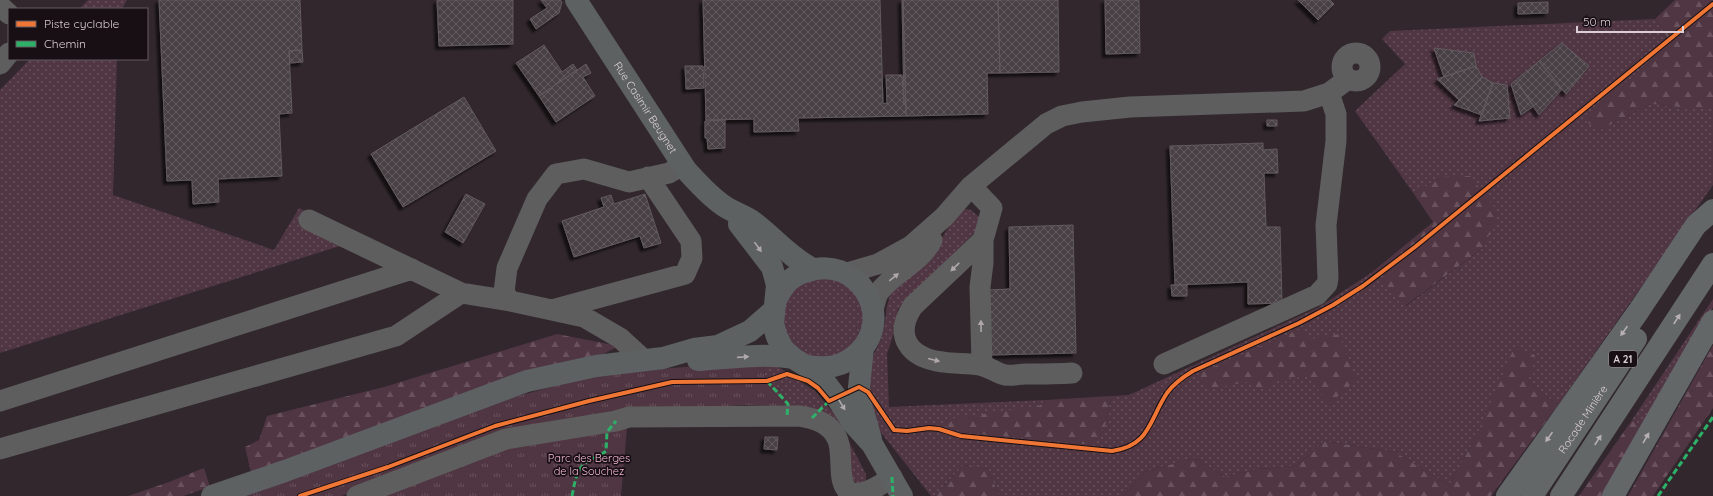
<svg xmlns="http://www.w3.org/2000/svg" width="1713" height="496" font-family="Quicksand,sans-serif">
<defs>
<pattern id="grass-dots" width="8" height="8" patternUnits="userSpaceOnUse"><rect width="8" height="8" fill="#503642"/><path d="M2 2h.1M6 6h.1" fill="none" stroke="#69525c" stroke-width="1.8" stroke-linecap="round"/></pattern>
<pattern id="forest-firs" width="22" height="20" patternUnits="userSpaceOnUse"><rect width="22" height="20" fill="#503642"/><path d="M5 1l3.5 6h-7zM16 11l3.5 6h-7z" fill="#69525c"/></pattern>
<pattern id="park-tufts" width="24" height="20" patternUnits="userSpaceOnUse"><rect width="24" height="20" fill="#503642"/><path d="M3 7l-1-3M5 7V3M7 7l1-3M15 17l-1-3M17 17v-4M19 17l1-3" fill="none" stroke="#69525c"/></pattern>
<pattern id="building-cross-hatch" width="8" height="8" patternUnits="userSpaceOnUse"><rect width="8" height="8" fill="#484044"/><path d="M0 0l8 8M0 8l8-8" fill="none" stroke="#625b5e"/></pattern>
<filter id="shadow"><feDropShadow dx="-3.5" dy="3.5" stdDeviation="1" flood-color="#0009"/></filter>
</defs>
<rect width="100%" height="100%" fill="#31272c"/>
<!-- grass -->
<path fill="url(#grass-dots)" d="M88,0H127L122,9H79Z
M1655,19L1672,44L1584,118L1598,131L1650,104L1679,107H1709L1713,110V185L1558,405L1528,381L1475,439L1449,485L1395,452L1324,441L1296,466L1258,469L1225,477L1195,458L1147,471L1123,496H999L988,469L963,465L935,496H931L872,421L868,398L872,394L868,389L867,377L874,354L881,339L885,322L887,306L891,292L935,250L957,213L965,209L971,210L979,217L977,230L898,309L895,329L887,354L889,407L1045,400L1039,406L1105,426L1111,396L1129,395L1319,307L1371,273L1406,306L1483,248L1441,177L1414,194L1355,111L1405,64L1382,39L1390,31Z
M30,59H117L113,195L274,250L299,208L362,239L0,353V90Z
M783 318a40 40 0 1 1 80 0a40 40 0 1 1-80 0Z
M1713,299V307L1707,319L1644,428L1632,420Z
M762,361L774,364L815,391L835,415L866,474V481L858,484C845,477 846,453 844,439L783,407V402L767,385Z"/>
<!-- forest -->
<path fill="url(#forest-firs)" d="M1675,0H1713V110L1709,107H1679L1650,104L1598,131L1583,118L1672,44L1655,19Z
M1470,176L1499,213L1483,248L1405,306L1371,273L1433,222L1414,194L1441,177Z
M1300,329L1311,339L1339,334L1356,380L1329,404L1309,377L1284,378L1260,390L1246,382L1211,389L1198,374Z
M557,334L619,346L589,361L524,373L251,472L245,447L259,440L267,416L384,387Z
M1713,345V408L1653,496H1628Z
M1514,348L1535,355L1528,381L1558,405L1491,496H1123L1147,471L1195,458L1225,477L1258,469L1296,466L1324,441L1395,452L1449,485L1475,439Z
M1111,396L1105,426L1093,445L962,432L944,425V420L1039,406L1045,400Z
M1632,420L1644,428L1605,496H1579Z
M963,465L988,469L999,496H935Z
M204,468L210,487L183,496H128L169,482Z"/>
<!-- park -->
<path fill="url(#park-tufts)" d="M762,361L767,385L783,402V407L746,405L625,412L369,484L342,496H237L511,398L565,383L622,372Z
M627,428L621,496H373L508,445Z"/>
<!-- building -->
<path fill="url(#building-cross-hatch)" stroke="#625a5e" filter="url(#shadow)" d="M159,0H300L302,50L289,51L292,113L279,114L282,176L218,179L219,202L193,204L192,180L167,181Z
M437,0H513V44L439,46Z
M541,0H560L562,2L559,13L536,29L530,19L547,8Z
M703,0H880L883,104L887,103L886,75H902L904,103L902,0H903L906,114L907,116L798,118L799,131L754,132V119L706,120Z
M903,0H998L1000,73H987L988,114L907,116L906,114Z
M998,0H1058L1059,72L1000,73Z
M1105,0H1139L1140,53L1106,54Z
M1298,0H1330L1334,4L1318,20Z
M1548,2V13L1518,14V3Z
M1562,43L1589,66L1566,94L1539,61Z
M544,45L562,72L573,64L577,70L539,96L516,63Z
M1434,48L1474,53L1476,66L1444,77Z
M302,50L303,62L290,63L289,51Z
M1539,61L1562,89L1539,115L1516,80Z
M586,64L591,73L583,77L595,96L556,122L539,96Z
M685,66H703L704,88L686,89Z
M1476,66L1482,77L1459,100L1437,79Z
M1482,77L1493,83L1482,115L1454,105Z
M1516,80L1534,106L1521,115L1511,84Z
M1493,83L1507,85L1510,118L1479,121Z
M464,97L496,151L403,207L371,154Z
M725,120V148L708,149L707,138H705V121Z
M1267,120H1277V126H1267Z
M1263,143V150L1277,149L1278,173H1264L1266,227H1280L1282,303L1248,304V282L1175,285L1170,146Z
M466,194L485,204L463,243L445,232Z
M645,194L661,243L644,248L640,236L574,257L562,221L604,207L601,198L611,195L614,204Z
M1073,225L1076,353L991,355L989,290L1010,289L1009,227Z
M1171,285H1187V296H1172Z
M765,437H778L777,450L764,449Z"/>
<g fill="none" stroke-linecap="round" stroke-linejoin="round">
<!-- minor -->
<path stroke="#5e5e5e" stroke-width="21" d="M0,6L9,14
M1342 67a14 14 0 1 1 28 0a14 14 0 1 1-28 0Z
M0,64L9,53
M971,186L992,208L983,240V263L980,287L982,365
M309,220L461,293L510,301
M983,240L913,306C893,336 909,358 943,362C955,364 967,363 979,365C988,366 996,373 1005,375C1012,376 1019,374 1026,374C1041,374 1057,374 1072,373
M847,273L878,264L911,246L944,217L971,186L1046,124L1062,116L1082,112L1130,107L1304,101L1329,93L1348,79
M556,309L685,274L692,258L691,241L648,177
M873,309C875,304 876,296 879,292C894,272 921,263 932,240
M644,360L620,338L584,317L510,301L504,292L507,268L537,199L556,174L584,169L629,182L669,173L683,165
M1164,364L1317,295L1327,284L1328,278L1326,225L1336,141V114L1329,93
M0,401L412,269
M0,449L396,336L461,293
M357,496L506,439L616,421L629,417L799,416C814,418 830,423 837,438C845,454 835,485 851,493C865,496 881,485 892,477"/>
<!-- major -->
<g stroke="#5d6161" stroke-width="22">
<path id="s1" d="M576,0L686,170C698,183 709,196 724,206C733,212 743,215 752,221C773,236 789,257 813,269"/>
<path d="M739,224L772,267L777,285L773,324L777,337L783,349L793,358L819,374L837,398L852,422L872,444L902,496"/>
<path d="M777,298C779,294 782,289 785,285C790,279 798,274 805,272C856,252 897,316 858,353C843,367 827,369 808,366"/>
<path d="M863,348L859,387L860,401L871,439"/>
<path d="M698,360C730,358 762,353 793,358"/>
<path d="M212,496L285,471L527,381L596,366L663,358L694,349L718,346L750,331L773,311"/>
</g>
<!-- highway -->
<g stroke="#636767" stroke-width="22">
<path d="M1507,496L1638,312L1696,225L1713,210"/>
<path id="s2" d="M1532,496L1636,339"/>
<path d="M1561,496L1713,264"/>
<path d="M1613,496L1713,321"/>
</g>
<!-- quiet -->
<path stroke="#2db169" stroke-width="3" stroke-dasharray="6 3" stroke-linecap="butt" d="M767,381L788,404L787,416
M812,418L829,401
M892,477L893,496
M572,496C575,482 576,467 590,460C596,457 600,456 606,451L607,432L616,421
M1658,496L1713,417"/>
<!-- cycleway casing -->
<g stroke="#170f13" stroke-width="6">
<path id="cycleway" d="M300,496L388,467L495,426L589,401L672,382L767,381L787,374L808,381L818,388L829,401L859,387L868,392L894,430L907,431L929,428L939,429L961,436L1112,451C1150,446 1149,420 1167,393C1174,383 1183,377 1193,371L1299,323L1333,305L1363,286L1415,247L1713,4"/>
</g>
<!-- cycleway -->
<use href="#cycleway" stroke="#f07635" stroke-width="4"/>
</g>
<!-- one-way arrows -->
<defs><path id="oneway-solid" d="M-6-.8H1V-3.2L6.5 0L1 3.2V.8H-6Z"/></defs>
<g fill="#afa8ac">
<use href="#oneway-solid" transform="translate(758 247) rotate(54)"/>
<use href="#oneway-solid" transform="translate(743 357) rotate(-4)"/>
<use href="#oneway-solid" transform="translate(842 405) rotate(59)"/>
</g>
<g fill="#afa7ab">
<use href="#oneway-solid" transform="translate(955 267) rotate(136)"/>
<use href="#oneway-solid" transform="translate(894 277) rotate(-39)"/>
<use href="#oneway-solid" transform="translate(981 326) rotate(-91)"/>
<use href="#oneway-solid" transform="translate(934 360) rotate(14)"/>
</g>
<g fill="#b7b0b4">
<use href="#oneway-solid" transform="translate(1677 319) rotate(-57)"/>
<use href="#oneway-solid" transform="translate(1624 331) rotate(125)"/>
<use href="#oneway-solid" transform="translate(1549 437) rotate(125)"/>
<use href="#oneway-solid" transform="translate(1646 438) rotate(-60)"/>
<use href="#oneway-solid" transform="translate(1598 440) rotate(-57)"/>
</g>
<g text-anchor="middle" stroke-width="3.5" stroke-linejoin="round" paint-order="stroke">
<!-- shield labels -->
<rect fill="#170f13" stroke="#a0959b" stroke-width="1" x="1609" y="351" width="28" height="16" rx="3"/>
<g font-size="10" font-weight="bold" fill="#dbcfd5">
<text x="1623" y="363">A 21</text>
</g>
<!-- street labels -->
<g font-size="11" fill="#dbcfd5" stroke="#170f13">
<text dy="4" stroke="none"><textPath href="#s1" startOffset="128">Rue Casimir Beugnet</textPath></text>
<text dy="4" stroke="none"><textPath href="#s2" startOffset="92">Rocade Minière</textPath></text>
</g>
<!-- park labels -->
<g font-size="11" fill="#f6b9d7" stroke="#170f13">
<text x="589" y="462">Parc des Berges<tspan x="589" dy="13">de la Souchez</tspan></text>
</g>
</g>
<!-- legend -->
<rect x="8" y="8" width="140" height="52" fill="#170f13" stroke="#655c61"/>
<rect x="16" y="21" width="20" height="6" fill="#f07635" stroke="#655c61"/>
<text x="44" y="28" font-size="12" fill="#dbcfd5">Piste cyclable</text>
<rect x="16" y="41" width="20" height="6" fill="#2db169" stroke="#655c61"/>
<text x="44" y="48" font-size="12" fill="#dbcfd5">Chemin</text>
<!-- scale -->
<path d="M1577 26v6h106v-6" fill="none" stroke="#dbcfd5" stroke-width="2"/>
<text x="1583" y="26" font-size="12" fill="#dbcfd5" stroke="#170f13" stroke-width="3" paint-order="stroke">50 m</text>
</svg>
